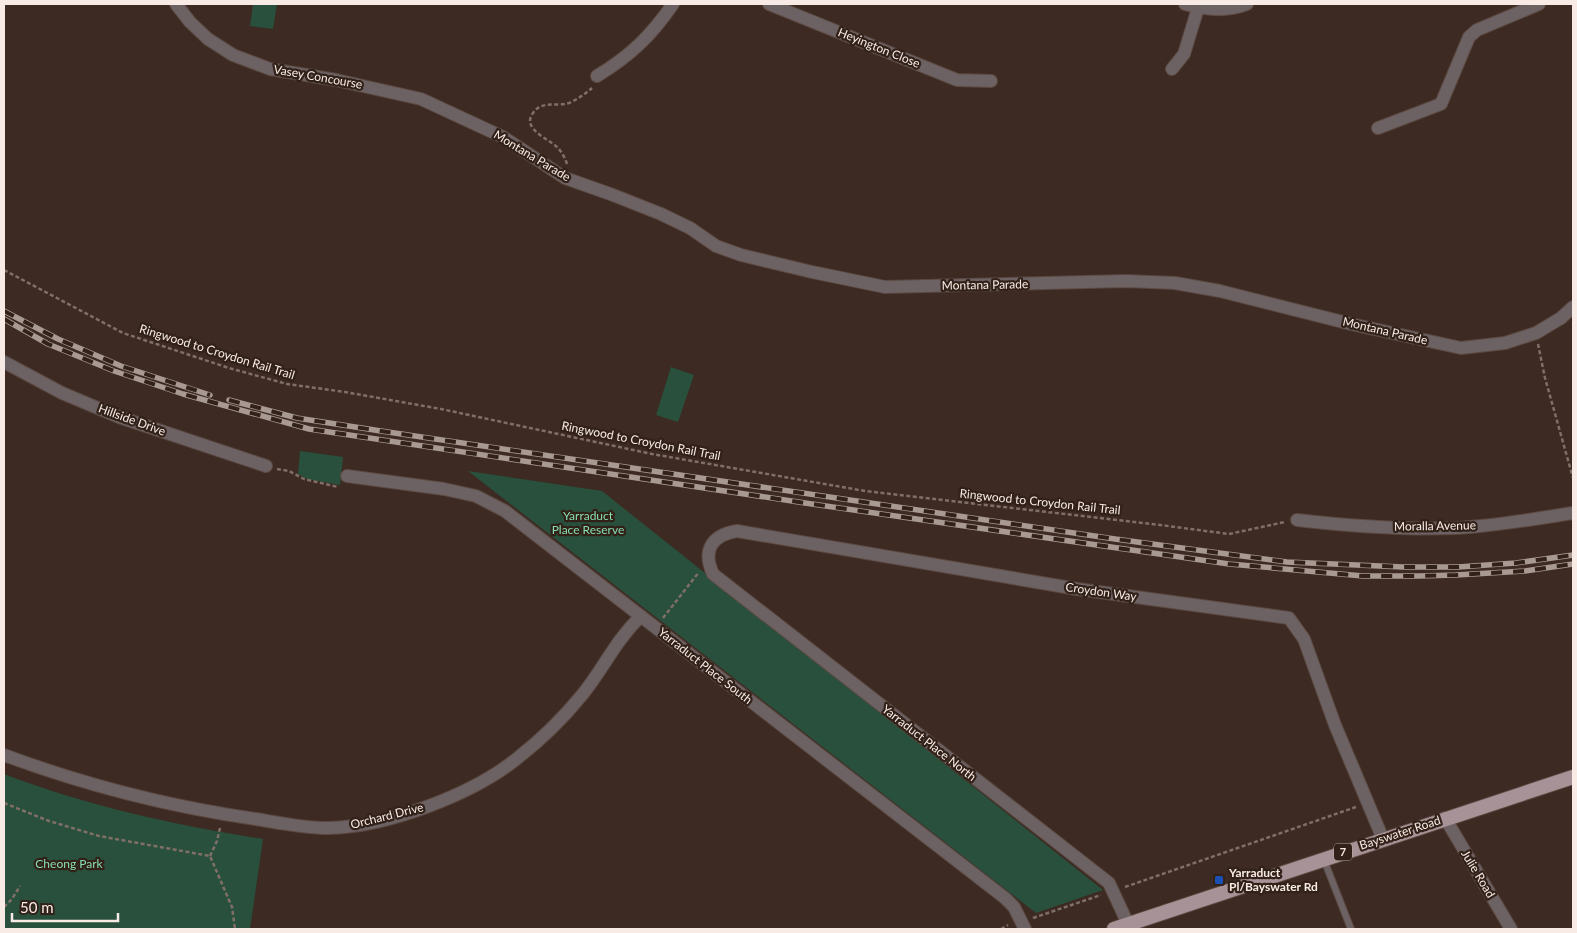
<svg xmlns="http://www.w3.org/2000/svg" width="1577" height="933" font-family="Lato,sans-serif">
<rect width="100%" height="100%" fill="#3d2a22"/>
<!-- green -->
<path fill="#29503c" d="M253,4H277L273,29L250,26Z
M671,367L694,375L678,422L656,415Z
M300,451L343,457L340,485L307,479L298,474Z
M468,471L602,491L1103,890L1036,913Z
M4,774C87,806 175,825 263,839L250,929H4Z"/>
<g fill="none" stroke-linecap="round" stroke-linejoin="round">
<!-- service casing -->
<g stroke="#5b4941" stroke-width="8">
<path id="service" d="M1324,860L1351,929"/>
</g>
<!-- minor casing -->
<g stroke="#5b4941" stroke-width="14">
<path id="minor" d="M176,4L190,22L208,39L233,55L270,69L336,80L421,99L503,137L565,178L613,195L661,214L690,228L716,246L741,255L812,272L885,287L1126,281L1175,283L1220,291L1351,324L1461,348L1505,343L1536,333L1561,318L1573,307
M769,4L957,80L991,81
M1185,4C1206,10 1227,12 1247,4
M1172,69L1184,54L1198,8
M597,76C630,56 651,36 673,4
M1378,128L1441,104L1469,37L1477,30L1539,4
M4,362L62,393L119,417L266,466
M347,476L444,489L476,496L505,511L1005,898L1014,907L1025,929
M1297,520C1350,526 1403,530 1456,528C1496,526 1534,519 1573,513
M4,755C85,785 171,807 256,819C280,823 304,828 328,828C387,827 475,794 520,756C543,738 564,717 582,695C604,668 615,641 641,616
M1445,818L1511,929
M1128,924L1109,883L713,574C702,550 712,535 737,531L1077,589L1289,618L1304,639L1335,725L1383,839"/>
</g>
<!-- primary casing -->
<g stroke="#5b4941" stroke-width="16">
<path id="primary" d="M1114,929L1573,777"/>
</g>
<!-- path -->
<path stroke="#806f68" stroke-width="2.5" stroke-dasharray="4 2.5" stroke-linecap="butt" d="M567,164C565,158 562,152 557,147C549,139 521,129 533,113C542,100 556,107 569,103C578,99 585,94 592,88
M4,270L123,333L229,368L287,384L345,392L441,409L652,454L865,491L1160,525L1229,534L1285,522
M1538,344L1545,378L1573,478
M277,469L289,471L304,479L338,487
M663,618L699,572
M4,803L49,821L99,836L210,856L232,907L235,929
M210,856L217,841L220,828
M1125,887L1356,807
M4,907L12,899L20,886
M1033,918L1101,895
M1001,929L1008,925"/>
<!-- service -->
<use href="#service" stroke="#6c6163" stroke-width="6"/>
<!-- minor -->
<use href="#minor" stroke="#6c6163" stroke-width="12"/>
<!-- primary -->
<use href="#primary" stroke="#a79297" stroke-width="14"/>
<!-- rail casing -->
<g stroke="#a89993" stroke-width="5.5">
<path id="rail" d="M4,311L58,339L121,366L210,395
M4,319L48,344L114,371L183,394L309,429L805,503L1229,564L1363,576H1419L1456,575L1525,571L1573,564
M229,400L297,418L381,431L1115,539L1287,562L1403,567H1458L1516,563L1573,555"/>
</g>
<!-- rail -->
<use href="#rail" stroke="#322118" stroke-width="4" stroke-dasharray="11" stroke-linecap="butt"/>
</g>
<!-- markers -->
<rect fill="#1a4fb4" stroke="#322118" stroke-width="2" x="1214" y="875" width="10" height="10" rx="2.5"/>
<g text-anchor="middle" stroke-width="4.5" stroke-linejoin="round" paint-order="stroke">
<!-- shield labels -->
<rect fill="#322118" stroke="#bdaea8" stroke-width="1" x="1334" y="843.5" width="18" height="17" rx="4"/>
<g font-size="11" font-weight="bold" fill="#f8ebe6">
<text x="1343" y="856">7</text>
</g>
<!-- street labels -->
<g font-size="12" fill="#f8ebe6" stroke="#322118">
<text transform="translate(879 48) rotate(22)" y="4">Heyington Close</text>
<text transform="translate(318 77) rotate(10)" y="4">Vasey Concourse</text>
<text transform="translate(532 156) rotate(31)" y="4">Montana Parade</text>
<text transform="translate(985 285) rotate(-1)" y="4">Montana Parade</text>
<text transform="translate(1385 331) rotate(13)" y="4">Montana Parade</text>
<text transform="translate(217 352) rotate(17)" y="4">Ringwood to Croydon Rail Trail</text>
<text transform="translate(132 420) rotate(20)" y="4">Hillside Drive</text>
<text transform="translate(641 441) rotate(11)" y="4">Ringwood to Croydon Rail Trail</text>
<text transform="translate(1040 502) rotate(6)" y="4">Ringwood to Croydon Rail Trail</text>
<text transform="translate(1435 526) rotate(-1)" y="4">Moralla Avenue</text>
<text transform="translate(1101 592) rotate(8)" y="4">Croydon Way</text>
<text transform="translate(705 666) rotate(38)" y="4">Yarraduct Place South</text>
<text transform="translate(929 743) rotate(38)" y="4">Yarraduct Place North</text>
<text transform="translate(387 816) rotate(-14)" y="4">Orchard Drive</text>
<text transform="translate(1400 833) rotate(-18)" y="4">Bayswater Road</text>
<text transform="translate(1478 874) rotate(59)" y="4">Julie Road</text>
</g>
<!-- park labels -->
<g font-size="12" fill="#87deb0" stroke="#322118">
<text x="588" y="520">Yarraduct<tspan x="588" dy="14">Place Reserve</tspan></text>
<text x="69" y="868">Cheong Park</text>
</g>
<!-- poi labels -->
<g font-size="12" font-weight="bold" fill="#f8ebe6" stroke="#322118" text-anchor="start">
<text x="1229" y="877">Yarraduct<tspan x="1229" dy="14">Pl/Bayswater Rd</tspan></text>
</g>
</g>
<!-- border -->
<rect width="1577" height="933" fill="none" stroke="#f8ebe6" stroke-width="10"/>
<!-- scale -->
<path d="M12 913v8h106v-8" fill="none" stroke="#f8ebe6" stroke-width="2.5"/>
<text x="20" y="913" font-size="15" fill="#f8ebe6" stroke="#322118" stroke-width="4" paint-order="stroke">50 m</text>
</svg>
